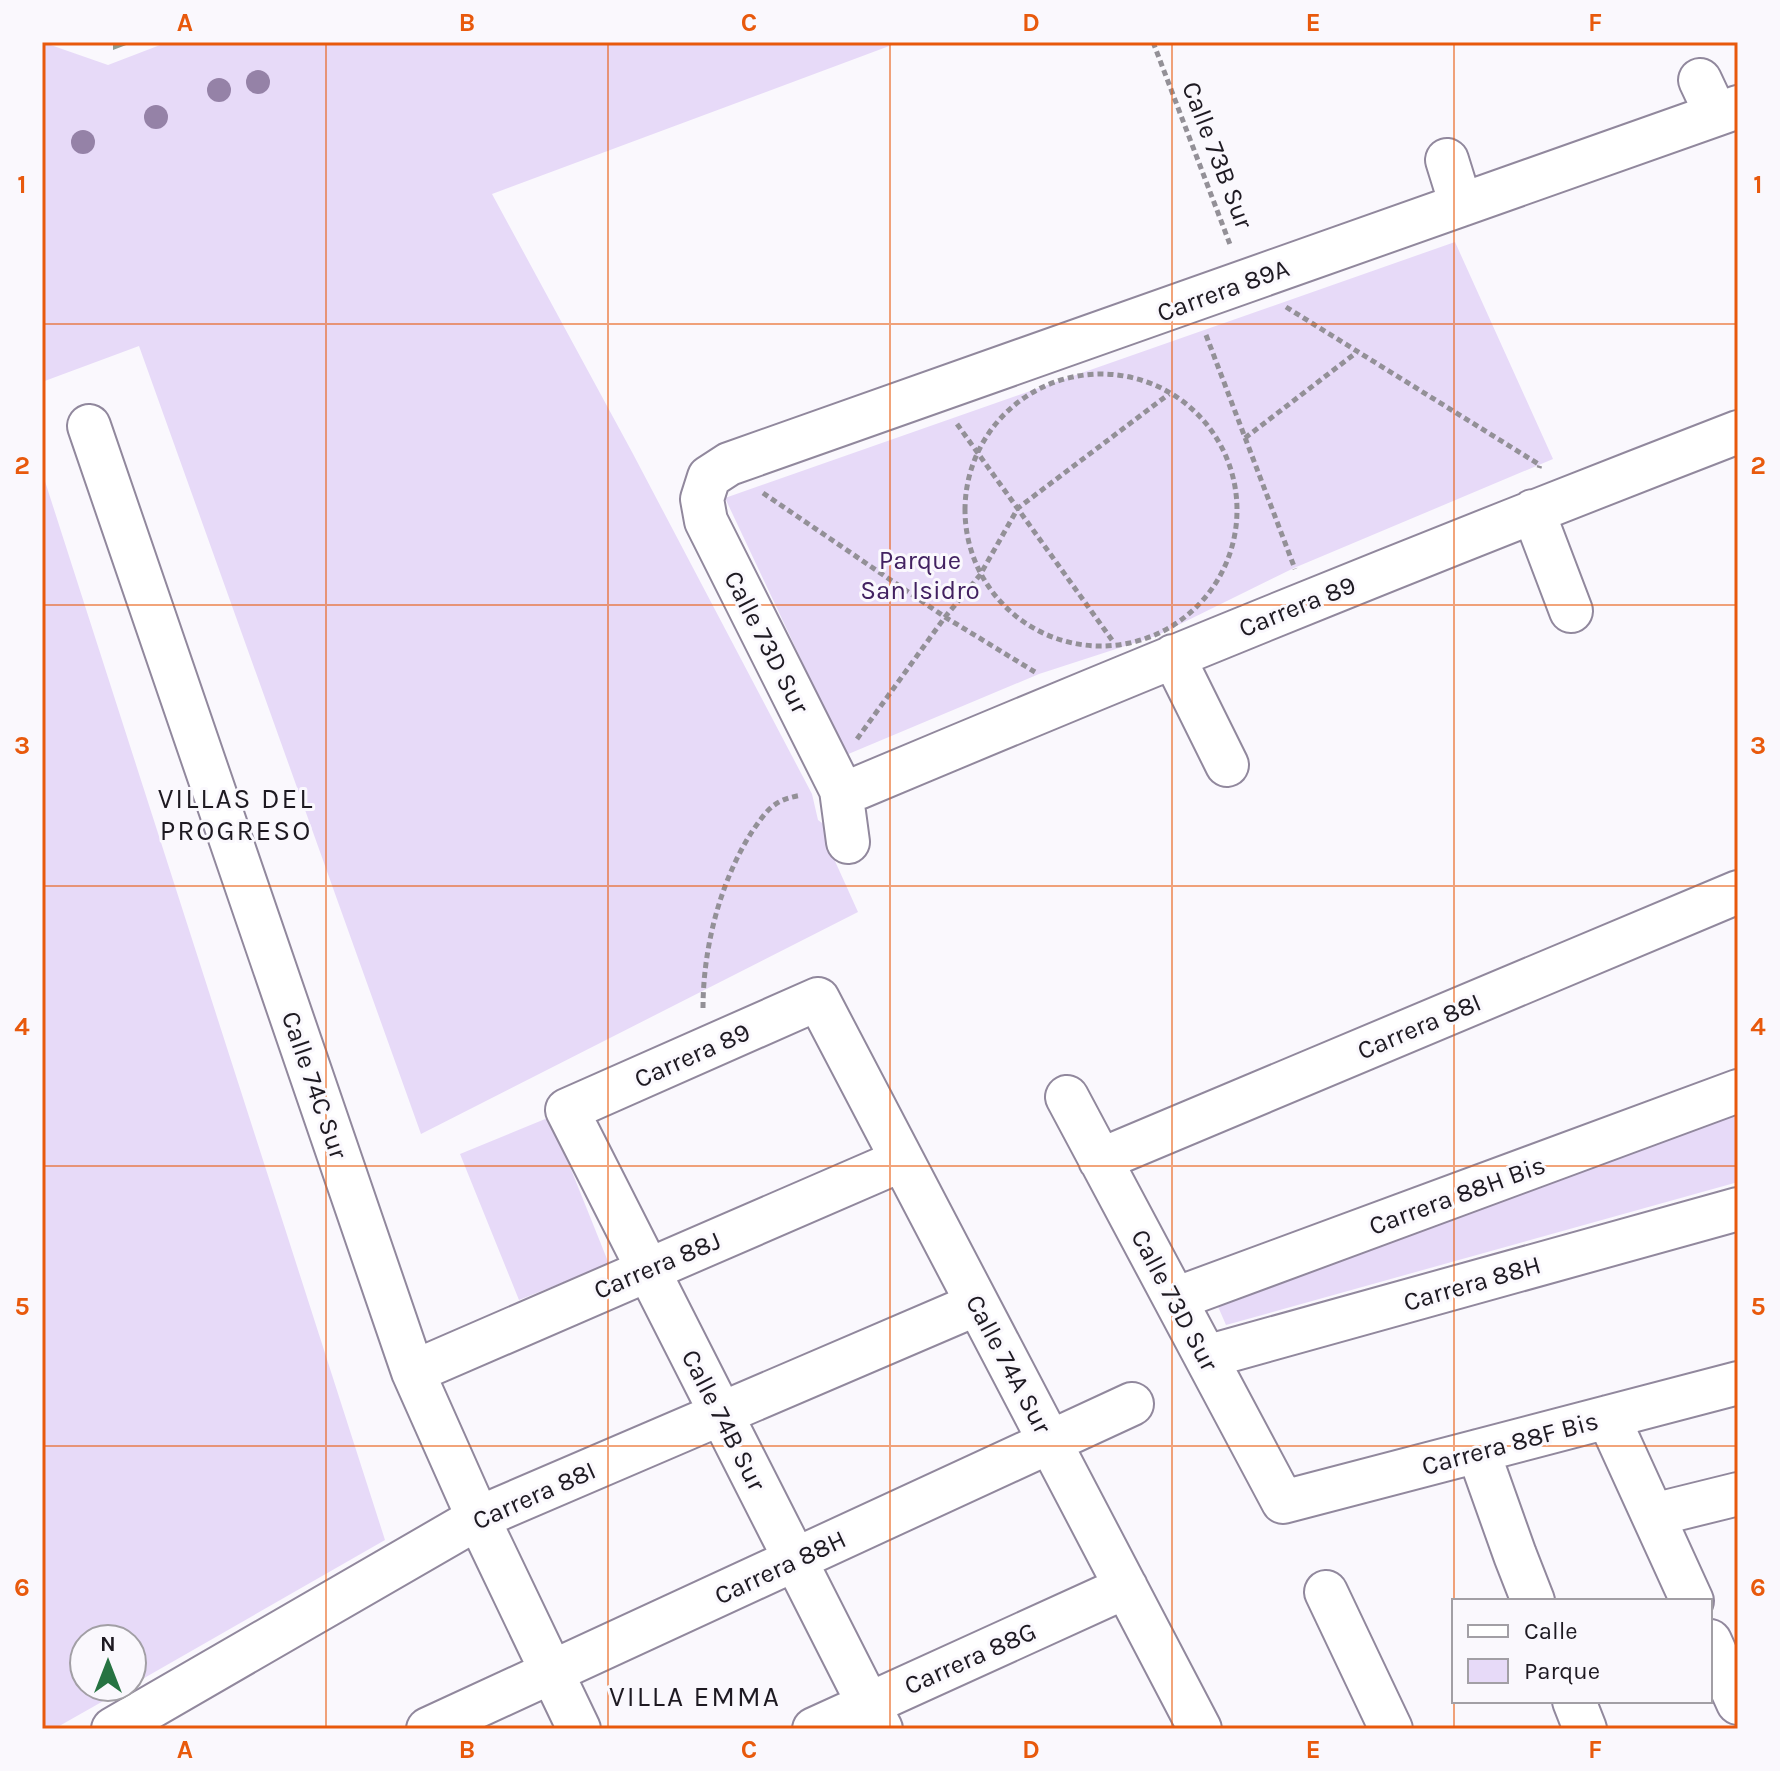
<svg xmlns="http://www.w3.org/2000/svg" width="1780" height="1771" font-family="Karla,sans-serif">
<rect width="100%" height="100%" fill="#faf8fd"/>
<!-- green -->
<path fill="#e7daf8" d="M42,42L108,65L168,42H900L492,194L632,452L812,794L818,820L848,842L830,850L858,912L421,1134L139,346L42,382Z
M1455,242L1553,459L1294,568L1156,636L1039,674L846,755L725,498Z
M42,472L385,1540L132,1685V1639H84V1687H128L54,1729H42Z
M1732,1107L1738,1123V1182L1226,1325L1213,1295Z
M550,1117L609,1264L519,1300L460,1154Z"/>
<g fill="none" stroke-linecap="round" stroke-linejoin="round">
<!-- minor casing -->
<g stroke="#91889d" stroke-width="46">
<path id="minor" d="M1700,80L1716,114
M1738,107L729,464L709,477L702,499L706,521L841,790L858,788C1150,665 1443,546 1738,432
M1447,160L1461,205
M89,426L413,1372L478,1518L579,1729
M1533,511L1571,611
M1173,656L1227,765
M841,790L848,842
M1067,1097L1283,1502L1738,1383
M1100,1160L1738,892
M1175,1299L1738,1091
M1206,1357L1738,1209
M413,1372L902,1160
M1608,1417L1692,1601
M1478,1451L1515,1555L1533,1601
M1653,1515L1738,1494
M1326,1592L1391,1729
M1710,1641L1738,1703
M1574,1701L1585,1729
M113,1729L478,1518L977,1304
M428,1729L1132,1404
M814,1729L1126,1587
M881,1729L567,1110L818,999L1200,1729"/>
</g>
<!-- path -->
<path stroke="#939097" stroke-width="5" stroke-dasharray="6 4" stroke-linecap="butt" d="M1153,42L1231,247
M1286,307L1540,465L1539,468
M1206,335L1295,569
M965 510a136 136 0 1 1 272 0a136 136 0 1 1-272 0Z
M957,424L1112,640
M1245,438L1357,352
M763,493L945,617L1035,672
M857,739L945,617L980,575L1018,508L1169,394
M703,1008C703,948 720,881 753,830C759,822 765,812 773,806C782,799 791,797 802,795"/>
<!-- minor -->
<use href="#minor" stroke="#fff" stroke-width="42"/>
</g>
<!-- trees -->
<g fill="#9582a7">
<circle cx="258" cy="82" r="12"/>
<circle cx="219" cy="90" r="12"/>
<circle cx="156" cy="117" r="12"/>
<circle cx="83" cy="142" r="12"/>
</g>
<!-- shaded-wall -->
<path fill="#8d9d91" d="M113,42H134L113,50Z"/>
<!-- grid -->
<path fill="none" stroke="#e8590c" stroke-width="2" stroke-opacity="0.55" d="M326,42V1729M608,42V1729M890,42V1729M1172,42V1729M1454,42V1601M42,324H1738M42,605H1738M42,886H1738M42,1166H1738M42,1446H1738M1454,1601V1701M1454,1701V1729"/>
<g text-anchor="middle" stroke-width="6" stroke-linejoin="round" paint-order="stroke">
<!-- street labels -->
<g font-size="26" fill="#1e1a22" stroke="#faf8fd">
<text transform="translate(1218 155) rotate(69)" y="9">Calle 73B Sur</text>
<text transform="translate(1223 290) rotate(-20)" y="9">Carrera 89A</text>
<text transform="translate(1297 606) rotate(-22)" y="9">Carrera 89</text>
<text transform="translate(767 642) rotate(63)" y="9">Calle 73D Sur</text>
<text transform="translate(1419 1026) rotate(-23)" y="9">Carrera 88I</text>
<text transform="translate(692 1055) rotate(-24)" y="9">Carrera 89</text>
<text transform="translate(315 1085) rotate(71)" y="9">Calle 74C Sur</text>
<text transform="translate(1457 1195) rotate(-20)" y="9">Carrera 88H Bis</text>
<text transform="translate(657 1265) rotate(-23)" y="9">Carrera 88J</text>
<text transform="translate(1472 1283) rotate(-16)" y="9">Carrera 88H</text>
<text transform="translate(1175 1300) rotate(62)" y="9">Calle 73D Sur</text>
<text transform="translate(1009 1364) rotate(62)" y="9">Calle 74A Sur</text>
<text transform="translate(724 1420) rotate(63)" y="9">Calle 74B Sur</text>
<text transform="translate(1510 1443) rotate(-15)" y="9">Carrera 88F Bis</text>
<text transform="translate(534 1495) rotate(-24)" y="9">Carrera 88I</text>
<text transform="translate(780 1567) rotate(-25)" y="9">Carrera 88H</text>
<text transform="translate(970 1658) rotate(-24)" y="9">Carrera 88G</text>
</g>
<!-- park labels -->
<g font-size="26" fill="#422161" stroke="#faf8fd">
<text x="920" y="569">Parque<tspan x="920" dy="30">San Isidro</tspan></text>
</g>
<!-- neighbourhood labels -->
<g font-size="28" letter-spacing="2" fill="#1e1a22" stroke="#faf8fd">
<text x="236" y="808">VILLAS DEL<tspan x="236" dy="32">PROGRESO</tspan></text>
<text x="695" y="1706">VILLA EMMA</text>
</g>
</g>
<!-- border -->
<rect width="1780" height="1771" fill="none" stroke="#faf8fd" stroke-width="88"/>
<!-- legend -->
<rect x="1452" y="1599" width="260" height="104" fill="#faf8fd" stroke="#a29fa5" stroke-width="2"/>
<rect x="1468" y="1625" width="40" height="12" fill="#ffffff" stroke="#a29fa5" stroke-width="2"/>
<text x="1524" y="1639" font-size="24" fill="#1e1a22">Calle</text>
<rect x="1468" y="1659" width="40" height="24" fill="#e7daf8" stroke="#a29fa5" stroke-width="2"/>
<text x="1524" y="1679" font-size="24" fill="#1e1a22">Parque</text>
<!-- north arrow -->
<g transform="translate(108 1663)"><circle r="38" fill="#faf8fd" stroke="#a29fa5" stroke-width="2"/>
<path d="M0-6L14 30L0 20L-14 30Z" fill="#267342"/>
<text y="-12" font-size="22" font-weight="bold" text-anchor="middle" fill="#1e1a22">N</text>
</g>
<rect x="44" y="44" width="1692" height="1683" fill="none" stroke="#e8590c" stroke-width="3"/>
<g font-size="26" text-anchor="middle" font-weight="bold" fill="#e8590c">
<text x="185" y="31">A</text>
<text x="467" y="31">B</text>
<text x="749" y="31">C</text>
<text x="1031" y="31">D</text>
<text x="1313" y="31">E</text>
<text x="1595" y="31">F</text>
<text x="22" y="193">1</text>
<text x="1758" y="193">1</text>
<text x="22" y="474">2</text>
<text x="1758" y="474">2</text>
<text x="22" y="754">3</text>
<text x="1758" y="754">3</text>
<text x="22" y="1035">4</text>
<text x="1758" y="1035">4</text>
<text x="22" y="1315">5</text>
<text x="1758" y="1315">5</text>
<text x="22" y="1596">6</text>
<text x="1758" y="1596">6</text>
<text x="185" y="1758">A</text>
<text x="467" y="1758">B</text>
<text x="749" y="1758">C</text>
<text x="1031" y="1758">D</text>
<text x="1313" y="1758">E</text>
<text x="1595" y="1758">F</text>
</g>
</svg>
